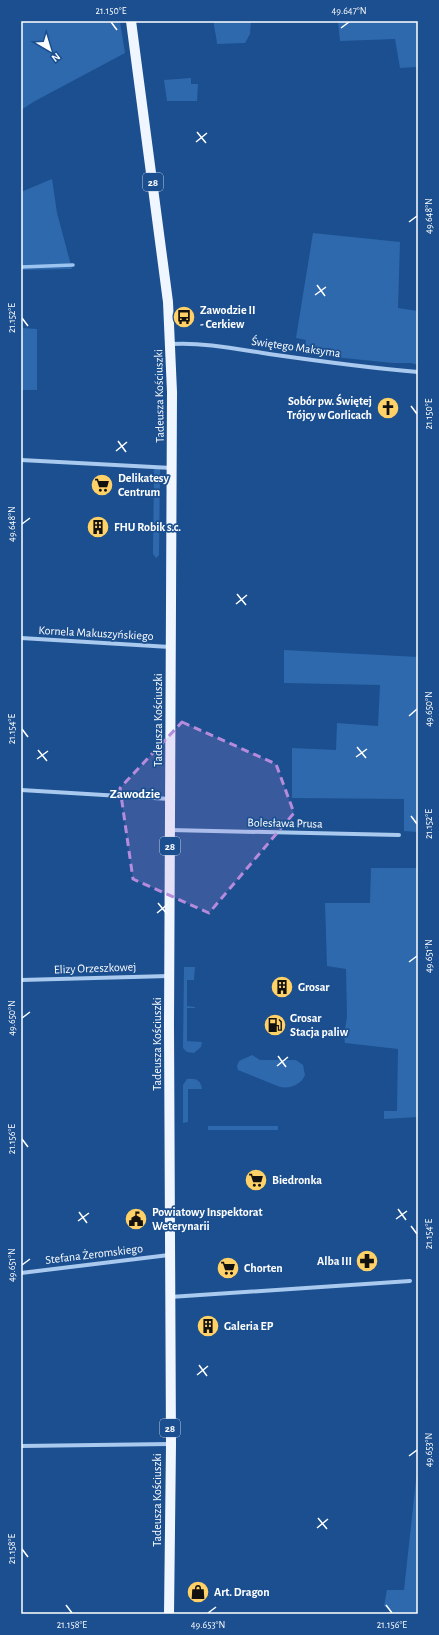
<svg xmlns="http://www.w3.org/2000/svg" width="439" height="1635" font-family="'Alegreya Sans',sans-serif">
<rect width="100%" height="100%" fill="#1b4f8f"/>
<!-- green -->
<path fill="#2e69ad" d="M21,21L120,22L125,53L35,101L21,110Z
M214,21H251L250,34L245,43L217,44C217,37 213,26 214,21Z
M338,21H418V67L400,68L395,39L340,41Z
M191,78V84H198L197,101H167L164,80Z
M52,179L57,213L72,269L21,270V192Z
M313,233L400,242L398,308L418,311V365L411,363H393L304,354L306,340L296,338Z
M21,328L37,329V390H21Z
M156,468L160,469L159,555L156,558L153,554L154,472L153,471Z
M284,650L418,657V832L404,831V799L292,798V748L336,750L337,723L378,726L380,685L284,683Z
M371,868H418V1117L384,1119V1111H397L398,1049L345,1043L344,1035L347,1017L346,969L327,966L325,903H370Z
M184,967H195L194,980H187V1006L195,1007V1008H187V1041L202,1042L201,1047L194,1053L187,1052L183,1048Z
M252,1055L260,1060H296L303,1065L305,1075C301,1085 290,1089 280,1087L238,1070L237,1066L239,1061Z
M187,1079C196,1078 201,1080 202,1089H188V1122L183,1123V1085Z
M208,1126H278V1130H208Z
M416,1379H418V1614H390V1610L384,1606L387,1590H404L418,1462Z"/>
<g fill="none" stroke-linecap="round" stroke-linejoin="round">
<!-- stream -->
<path stroke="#9cc4f0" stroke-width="3.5" d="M21,267L73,265"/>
<!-- minor -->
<path stroke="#a9c9ee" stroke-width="4" d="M171,344C203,342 237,349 269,354C318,361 368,368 418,372
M21,460L172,468
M21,638L170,647
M21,790L170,799
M170,830L399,835
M21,980L169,976
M21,1273L169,1255
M170,1297L410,1281
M21,1446L170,1444"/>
<!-- primary -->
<path stroke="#f0f6ff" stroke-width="10" d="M131,21L168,302L172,392L169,1025L171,1444L169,1614"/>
</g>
<!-- marked area -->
<path fill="#b68bdc" fill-opacity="0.2" stroke="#b68bdc" stroke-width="3" stroke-dasharray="8 5" stroke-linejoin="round" d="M182,722L276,764L294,813L209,913L133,879L120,788Z"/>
<!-- ticks -->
<path fill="none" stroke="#fff" stroke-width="1.5" d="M111,22L117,30M341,28L349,22M197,132L206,143M196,142L207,133M409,222L417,216M317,285L325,296M315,295L326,287M22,318L28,326M411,406L417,414M118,441L126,452M116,451L127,442M22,524L30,518M237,594L246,605M236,604L247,595M409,716L417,709M22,729L28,737M357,747L366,758M38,750L47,761M356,757L367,749M37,759L48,751M411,816L417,824M158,903L167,914M157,913L168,904M409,962L417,956M22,1018L30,1012M278,1056L286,1067M277,1066L288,1057M22,1139L28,1147M398,1209L406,1220M79,1212L87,1223M396,1219L407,1211M78,1221L89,1213M411,1226L417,1234M22,1265L30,1259M199,1365L207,1376M197,1375L208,1366M409,1456L417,1450M318,1518L327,1529M317,1528L328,1519M22,1549L28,1557M66,1605L72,1613M386,1605L392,1613M208,1613L216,1607"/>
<!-- icons -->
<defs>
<g id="bus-disc" transform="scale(1.15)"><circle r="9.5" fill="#ffd166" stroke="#1b4f8f"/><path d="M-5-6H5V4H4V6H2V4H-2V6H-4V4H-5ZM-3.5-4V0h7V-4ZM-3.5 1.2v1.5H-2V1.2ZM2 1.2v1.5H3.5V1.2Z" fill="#111"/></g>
<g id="church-disc" transform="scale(1.15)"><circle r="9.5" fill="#ffd166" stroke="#1b4f8f"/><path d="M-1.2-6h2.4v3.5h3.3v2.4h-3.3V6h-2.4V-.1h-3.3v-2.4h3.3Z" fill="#111"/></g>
<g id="supermarket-disc" transform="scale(1.15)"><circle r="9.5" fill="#ffd166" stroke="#1b4f8f"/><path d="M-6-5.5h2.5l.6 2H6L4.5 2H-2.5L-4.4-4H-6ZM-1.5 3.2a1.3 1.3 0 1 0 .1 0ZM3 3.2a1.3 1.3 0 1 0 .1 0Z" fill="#111"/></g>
<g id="building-disc" transform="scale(1.15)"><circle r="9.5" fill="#ffd166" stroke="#1b4f8f"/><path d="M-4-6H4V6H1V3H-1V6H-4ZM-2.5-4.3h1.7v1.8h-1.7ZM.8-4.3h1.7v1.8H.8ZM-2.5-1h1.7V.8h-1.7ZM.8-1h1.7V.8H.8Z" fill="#111"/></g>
<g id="fuel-disc" transform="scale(1.15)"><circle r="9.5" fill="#ffd166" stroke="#1b4f8f"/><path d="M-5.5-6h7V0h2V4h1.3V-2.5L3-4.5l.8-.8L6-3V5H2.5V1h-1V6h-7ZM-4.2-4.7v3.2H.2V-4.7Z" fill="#111"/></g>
<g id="civic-disc" transform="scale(1.15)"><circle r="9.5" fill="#ffd166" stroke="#1b4f8f"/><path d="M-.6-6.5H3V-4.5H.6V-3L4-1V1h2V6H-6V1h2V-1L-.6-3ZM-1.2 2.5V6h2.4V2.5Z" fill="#111"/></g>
<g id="pharmacy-disc" transform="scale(1.15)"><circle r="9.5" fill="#ffd166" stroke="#1b4f8f"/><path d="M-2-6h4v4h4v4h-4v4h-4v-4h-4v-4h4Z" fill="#111"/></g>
<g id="shop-disc" transform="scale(1.15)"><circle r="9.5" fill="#ffd166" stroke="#1b4f8f"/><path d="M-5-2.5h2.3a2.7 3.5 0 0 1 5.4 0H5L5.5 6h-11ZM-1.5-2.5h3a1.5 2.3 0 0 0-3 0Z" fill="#111"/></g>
</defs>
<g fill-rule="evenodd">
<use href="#bus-disc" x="184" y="317"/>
<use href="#church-disc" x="388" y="408"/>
<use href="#supermarket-disc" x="102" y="485"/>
<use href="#building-disc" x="98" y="527"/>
<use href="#building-disc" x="282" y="987"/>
<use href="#fuel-disc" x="275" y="1025"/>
<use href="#supermarket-disc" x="256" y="1180"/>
<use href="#civic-disc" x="136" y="1219"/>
<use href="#pharmacy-disc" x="367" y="1261"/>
<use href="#supermarket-disc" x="228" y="1268"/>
<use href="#building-disc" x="208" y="1326"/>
<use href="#shop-disc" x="198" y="1592"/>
</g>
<g text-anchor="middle" stroke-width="3.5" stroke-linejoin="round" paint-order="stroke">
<!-- shield labels -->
<g fill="#1b4f8f" stroke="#bbcadd" stroke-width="1">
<rect x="143" y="173" width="20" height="18" rx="3"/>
<rect x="160" y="837" width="20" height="18" rx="3"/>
<rect x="160" y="1419" width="20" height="18" rx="3"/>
</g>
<g font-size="11" font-weight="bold" fill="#fff">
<text x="153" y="186">28</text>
<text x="170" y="850">28</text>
<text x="170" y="1432">28</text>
</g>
<!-- poi labels -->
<g font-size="12" font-weight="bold" fill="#fff" stroke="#1b4f8f" text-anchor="start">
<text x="200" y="314">Zawodzie II<tspan x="200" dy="14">- Cerkiew</tspan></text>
<text x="372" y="405" text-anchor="end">Sobór pw. Świętej<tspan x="372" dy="14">Trójcy w Gorlicach</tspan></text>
<text x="118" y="482">Delikatesy<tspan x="118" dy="14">Centrum</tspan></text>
<text x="114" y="531">FHU Robik s.c.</text>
<text x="298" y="991">Grosar</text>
<text x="290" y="1022">Grosar<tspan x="290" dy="14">Stacja paliw</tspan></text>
<text x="272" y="1184">Biedronka</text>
<text x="152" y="1216">Powiatowy Inspektorat<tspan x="152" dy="14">Weterynarii</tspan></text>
<text x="352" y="1265" text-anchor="end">Alba III</text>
<text x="244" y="1272">Chorten</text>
<text x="224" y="1330">Galeria EP</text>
<text x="214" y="1596">Art. Dragon</text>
</g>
<!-- street labels -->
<g font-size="12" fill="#fff" stroke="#1b4f8f">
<text transform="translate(296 347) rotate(8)" y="4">Świętego Maksyma</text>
<text transform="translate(159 396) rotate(-91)" y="4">Tadeusza Kościuszki</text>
<text transform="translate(96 633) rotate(3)" y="4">Kornela Makuszyńskiego</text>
<text transform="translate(158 720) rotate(-90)" y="4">Tadeusza Kościuszki</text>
<text transform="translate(285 823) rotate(1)" y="4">Bolesława Prusa</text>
<text transform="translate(95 968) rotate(-2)" y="4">Elizy Orzeszkowej</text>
<text transform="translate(157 1044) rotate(-90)" y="4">Tadeusza Kościuszki</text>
<text transform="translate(94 1254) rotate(-7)" y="4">Stefana Żeromskiego</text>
<text transform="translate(157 1500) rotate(-90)" y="4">Tadeusza Kościuszki</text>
</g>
<!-- neighbourhood labels -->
<g font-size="13" font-weight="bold" fill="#fff" stroke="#1b4f8f">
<text x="135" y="798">Zawodzie</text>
</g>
</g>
<!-- border -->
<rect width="439" height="1635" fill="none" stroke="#1b4f8f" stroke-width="44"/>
<!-- north arrow -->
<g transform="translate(50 50) rotate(142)" stroke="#1b4f8f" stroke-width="3" paint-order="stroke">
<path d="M0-3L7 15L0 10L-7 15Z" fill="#ffffff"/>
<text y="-6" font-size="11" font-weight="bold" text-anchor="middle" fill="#ffffff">N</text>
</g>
<rect x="22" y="22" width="395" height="1591" fill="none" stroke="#fff" stroke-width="1.5"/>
<g font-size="10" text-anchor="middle" fill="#fff">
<text x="111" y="14">21.150°E</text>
<text x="349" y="14">49.647°N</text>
<text transform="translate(428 216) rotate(-90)" y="4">49.648°N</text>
<text transform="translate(11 318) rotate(-90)" y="4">21.152°E</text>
<text transform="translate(428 414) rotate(-90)" y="4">21.150°E</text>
<text transform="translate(11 524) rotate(-90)" y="4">49.648°N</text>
<text transform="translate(428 709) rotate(-90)" y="4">49.650°N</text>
<text transform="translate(11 729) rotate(-90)" y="4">21.154°E</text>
<text transform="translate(428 824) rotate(-90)" y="4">21.152°E</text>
<text transform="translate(428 956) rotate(-90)" y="4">49.651°N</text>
<text transform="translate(11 1018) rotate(-90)" y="4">49.650°N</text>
<text transform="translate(11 1139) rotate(-90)" y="4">21.156°E</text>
<text transform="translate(428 1234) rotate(-90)" y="4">21.154°E</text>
<text transform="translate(11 1265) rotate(-90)" y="4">49.651°N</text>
<text transform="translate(428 1450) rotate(-90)" y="4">49.653°N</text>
<text transform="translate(11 1549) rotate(-90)" y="4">21.158°E</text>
<text x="72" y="1628">21.158°E</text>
<text x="208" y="1628">49.653°N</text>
<text x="392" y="1628">21.156°E</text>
</g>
</svg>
